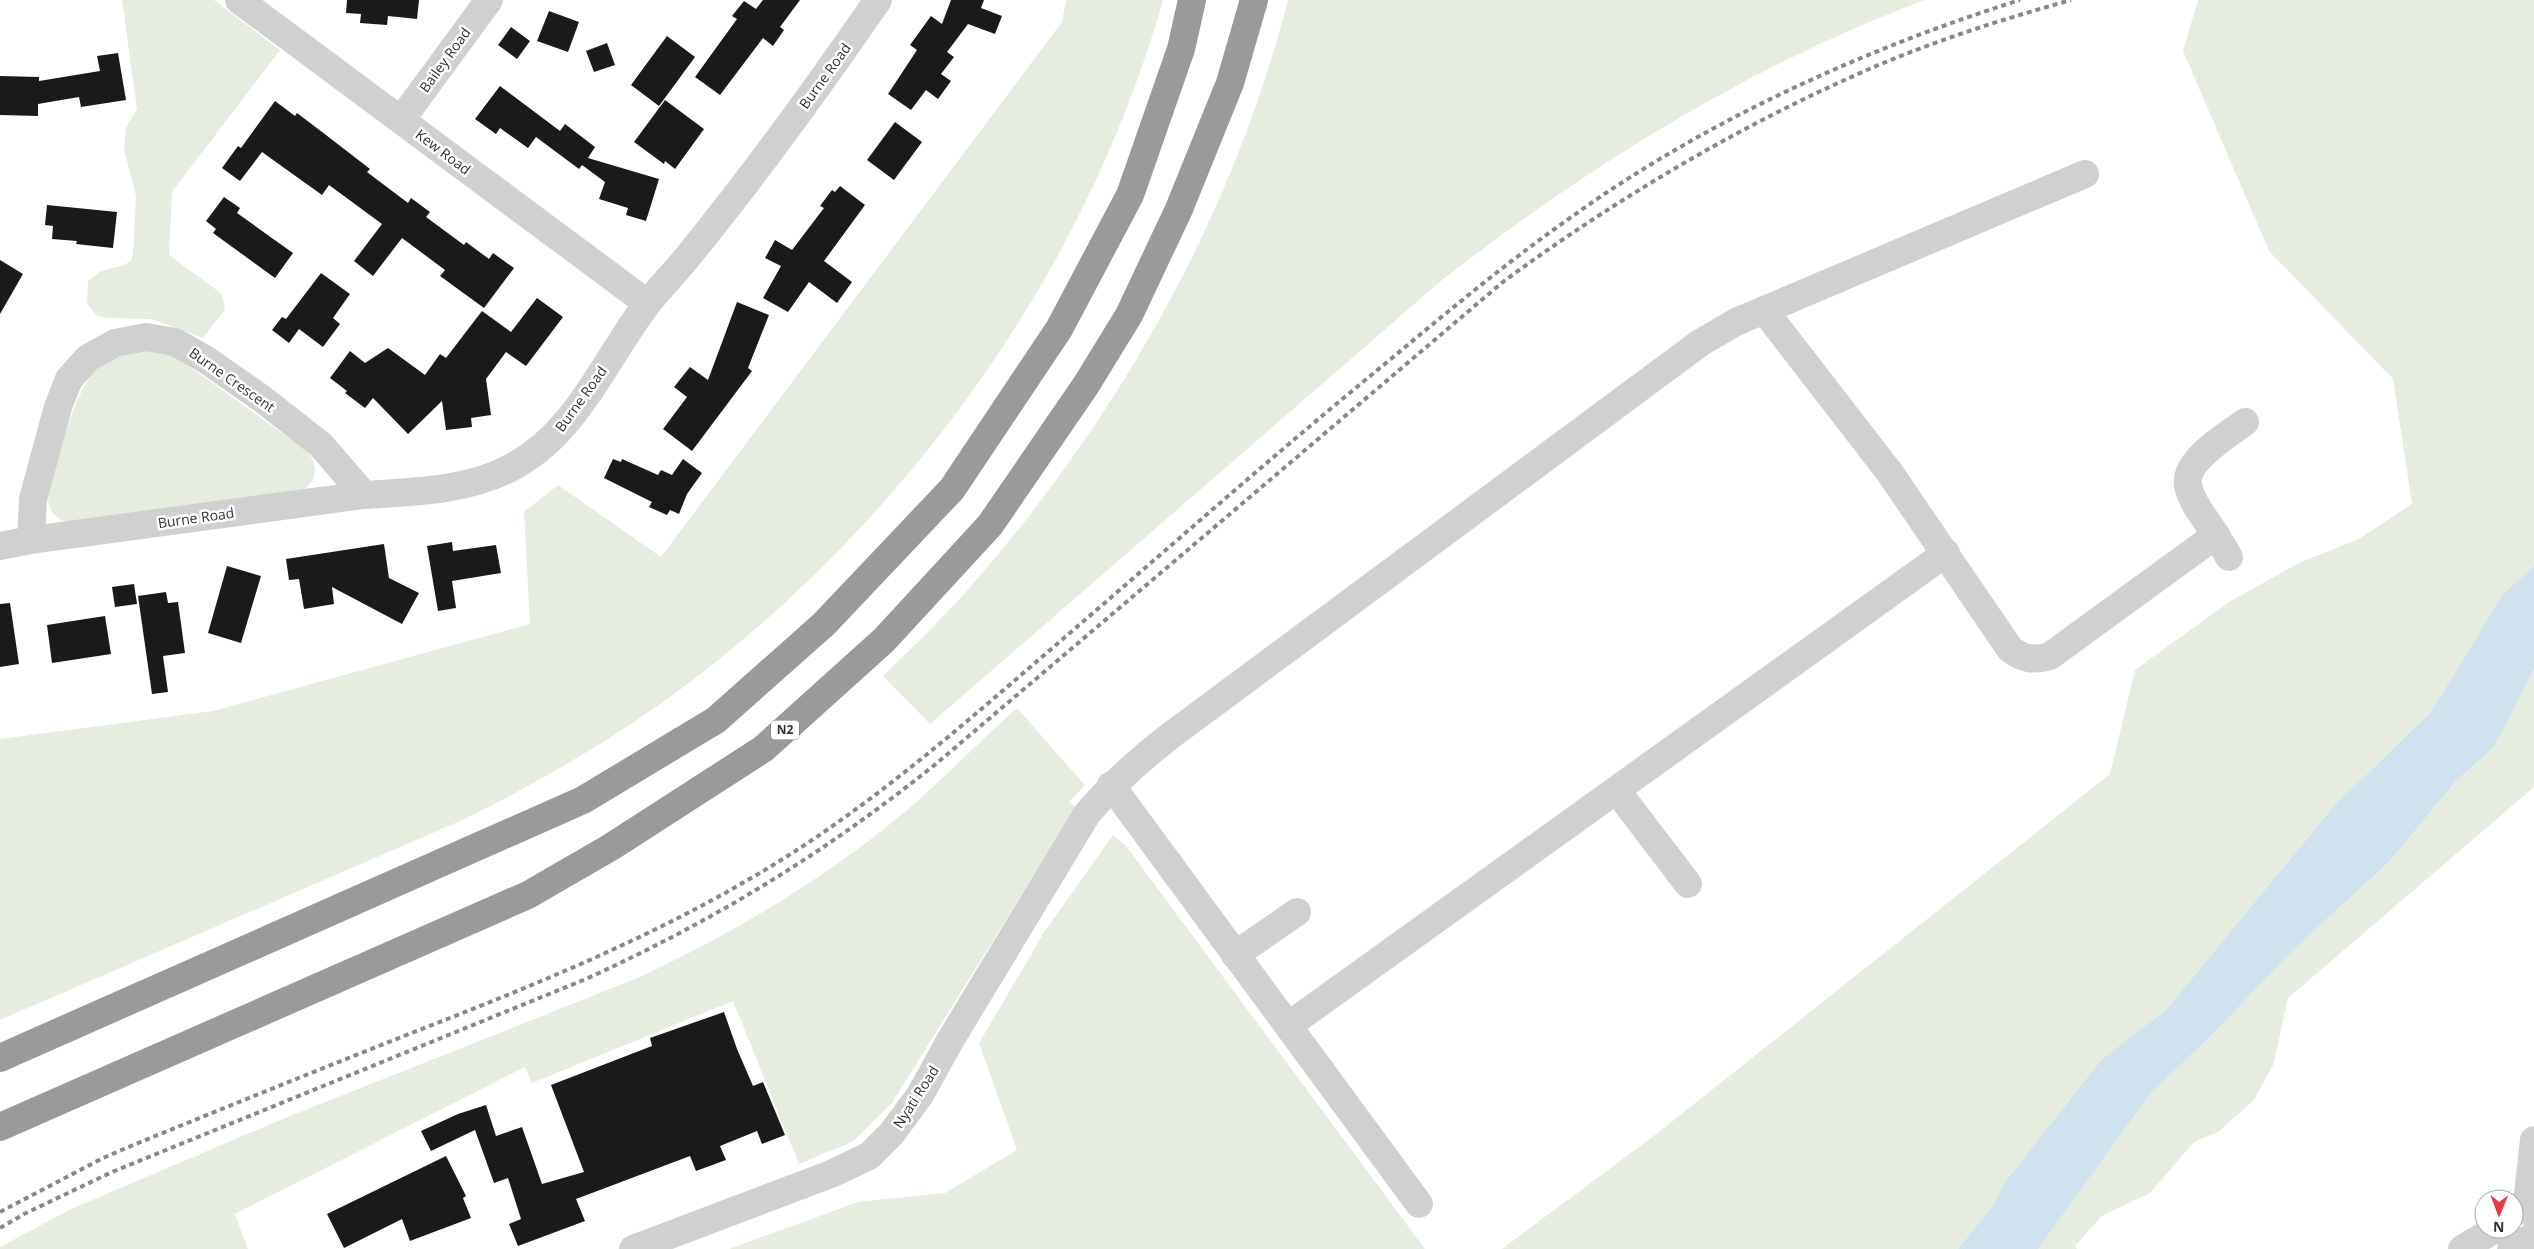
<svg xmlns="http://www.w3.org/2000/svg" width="2534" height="1249" font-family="'Open Sans',sans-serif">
<rect width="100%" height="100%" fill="#fff"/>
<!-- green -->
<path fill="#e6ecdf" d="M122,0H214L280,50L172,192L169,255L222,294L225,309L203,338L152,319L105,318L96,315L87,303L88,281L101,271L124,265L131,261L133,253L136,196L124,150L126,127L137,109Z
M1066,0H1163C1087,269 913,511 693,680C622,734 545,779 465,819L0,1020V739L213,711L530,624L524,512L558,485L661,557L1062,22Z
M1288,0H1925C1749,66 1590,165 1442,280L930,724L883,676C916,644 949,612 978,578C1122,411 1233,214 1288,0Z
M2198,0H2534V566L2503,594L2430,713L2334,806L2166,1010L2101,1060L2005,1182L1991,1208L1958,1249H1502L1655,1135L2110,774L2135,670L2229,602L2299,563L2359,539L2412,504L2393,379L2269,251L2183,51Z
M152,350L164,352L179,359L307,451C318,464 318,479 304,490L66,522C52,516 46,507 49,492C58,461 75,383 101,366C117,355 133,352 152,350Z
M2534,669V787L2288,998L2274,1063L2254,1100L2218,1132L2194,1142L2150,1193L2102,1216L2075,1246L2077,1249H2038L2150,1094L2212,1035L2294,949L2389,862L2456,781L2494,747Z
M1017,708L1085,785L1069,802L1076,807L892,1103L854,1141L799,1164L733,1001L532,1083L525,1067L235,1214L248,1249H0V1247L71,1209L285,1118L640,977C735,932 825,879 906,811C944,778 979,742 1017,708Z
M1113,835L1126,846L1425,1249H729L858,1202L945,1193L1017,1150L979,1043L1045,931Z"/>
<!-- water -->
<path fill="#cfe2ee" d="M2534,566V669L2494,747L2456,781L2389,862L2294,949L2212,1035L2150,1094L2038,1249H1958L1991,1208L2005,1182L2101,1060L2166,1010L2334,806L2430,713L2503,594Z"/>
<!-- building -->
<path fill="#1a1a1a" d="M347,0H419L417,19L388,16L387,25L360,23L361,14L346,13Z
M763,0H800L780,27L784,30L773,46L763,38L720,95L695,77L737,19L732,16L744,1L756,9Z
M951,0H984L981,8L1002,16L995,34L968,24L947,52L954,57L941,74L951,81L938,99L926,90L911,110L888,94L917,50L910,45L931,16L942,24Z
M549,11L579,22L568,52L537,41Z
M511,27L530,41L517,59L498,45Z
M667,36L695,57L659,106L631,85Z
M607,43L615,65L594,72L586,51Z
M118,53L126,100L81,107L79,97L38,104V116L0,115V76L39,77V81L100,71L97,56Z
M500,86L560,131L565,124L595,147L588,158L659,179L646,221L626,215L628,208L599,199L605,182L582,165L579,169L536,137L528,148L500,128L496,134L475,119Z
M665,100L704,129L675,169L665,161L664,164L634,142Z
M275,101L295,116L297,113L326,135L370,169L367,172L408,203L411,198L430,212L426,217L464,245L466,242L489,259L493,253L514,268L484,308L440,276L445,270L402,238L373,276L354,261L382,224L329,185L322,195L262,152L240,181L222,168L238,146L241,148Z
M895,122L922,142L894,180L867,160Z
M840,186L865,205L824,261L852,282L837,303L809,282L788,312L763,298L781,266L765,258L775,240L792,250L824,208L820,206L832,190L835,192Z
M224,197L240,208L237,213L293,253L275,278L213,233L216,229L206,221Z
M47,205L117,212L113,248L76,244L77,241L52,239L53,226L45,225Z
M0,260L23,274L0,314Z
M321,273L350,294L333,318L340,324L323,347L299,329L289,343L272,330L282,317L286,319Z
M537,298L563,317L526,366L506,352L486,379L491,415L471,418L472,427L446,430L442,401L408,434L373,398L365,408L345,393L347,391L330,378L350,351L365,363L388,348L425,375L440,354L446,358L482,311L511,332Z
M737,302L769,315L748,368L752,371L692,451L663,429L687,397L674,387L690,367L708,380Z
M613,459L621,462L622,459L658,475L661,470L672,475L683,459L702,473L687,494L679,514L670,510L667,515L649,507L652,502L604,478Z
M452,542L453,551L496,545L501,573L452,581L456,608L438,611L427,546Z
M384,544L389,578L419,593L402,624L332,587L334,604L304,609L299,579L289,580L286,559Z
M227,566L261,576L241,643L208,633Z
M134,584L137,604L115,607L112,587Z
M166,592L168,603L178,602L185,653L163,656L168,692L152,694L138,596Z
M10,603L19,664L0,667V604Z
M105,616L111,654L52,663L47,625Z
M724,1012L737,1049L753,1086L763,1082L785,1135L762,1144L757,1131L720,1146L726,1160L696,1171L690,1156L576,1199L585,1221L518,1246L509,1224L521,1219L508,1178L494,1183L475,1130L431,1151L421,1131L458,1114L486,1105L496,1136L522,1127L542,1184L584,1172L551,1085L652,1046L650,1038Z
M446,1156L466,1196L463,1198L471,1218L410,1241L402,1219L344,1248L327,1214Z"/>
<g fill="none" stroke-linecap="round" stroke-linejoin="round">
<!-- minor -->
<path stroke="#d0d0d0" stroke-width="28" d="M239,0L647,303
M401,120L489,0
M1764,310L1890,473L2010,649C2023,659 2034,661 2050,656L2216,535C2206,520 2191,502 2188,485C2184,460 2228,435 2245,422
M2216,535L2229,557
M31,540L33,499L58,407L69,379L88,358L115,343L146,337L175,342L205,359L261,398L321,445L364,495
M0,546L31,540L364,495C413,492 470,491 514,466C578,431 605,359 647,304C660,287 676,272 689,255C756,173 818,87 878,0
M1111,785L1419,1204
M1617,791L1688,884
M1235,955L1297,912
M1289,1025L1946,553
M2526,1211L2534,1140
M633,1249L831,1174L869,1156L892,1133L920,1095L951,1039L1087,814C1112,784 1139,760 1170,736L1700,343L1736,322L2085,174
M2462,1249L2495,1229
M2511,1249L2534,1236"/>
<!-- highway -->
<path stroke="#9a9a9a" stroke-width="28" d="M0,1058L583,800L716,720L824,624L952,489L1059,329L1130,195L1181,49L1192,0
M0,1127L528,895L611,847L763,749L884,640L990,525L1086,385L1129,315L1179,209L1230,83L1254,0"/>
<!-- rail -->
<path stroke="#888" stroke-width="4" stroke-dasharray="5 4" stroke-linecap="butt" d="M0,1212L103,1158L143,1141C239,1102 335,1063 432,1025C568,972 701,916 821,834C907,775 985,706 1064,638C1171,546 1277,452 1386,363C1446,313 1506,263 1570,218C1703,122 1864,49 2020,0
M0,1228L24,1214L112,1172L586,979C717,919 825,853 937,763L1504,281C1622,195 1747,121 1881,64C1943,38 2007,18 2071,0"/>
</g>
<g text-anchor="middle" stroke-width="5" stroke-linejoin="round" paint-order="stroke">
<!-- shield labels -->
<rect fill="#fff" stroke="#707070" stroke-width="1" x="771" y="720.5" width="28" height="19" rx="4"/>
<g font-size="12" font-weight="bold" fill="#333">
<text x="785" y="734">N2</text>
</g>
<!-- street labels -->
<g font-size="14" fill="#333" stroke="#fff">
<text transform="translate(445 60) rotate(-54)" y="5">Bailey Road</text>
<text transform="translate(825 76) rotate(-54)" y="5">Burne Road</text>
<text transform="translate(443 152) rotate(37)" y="5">Kew Road</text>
<text transform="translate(232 380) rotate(35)" y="5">Burne Crescent</text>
<text transform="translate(581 399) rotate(-54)" y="5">Burne Road</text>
<text transform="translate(196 518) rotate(-8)" y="5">Burne Road</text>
<text transform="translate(916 1097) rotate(-57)" y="5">Nyati Road</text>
</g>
</g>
<!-- north arrow -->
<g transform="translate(2499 1214) rotate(181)"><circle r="24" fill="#ffffff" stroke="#adadad"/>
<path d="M0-4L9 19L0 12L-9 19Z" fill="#e63946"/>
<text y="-8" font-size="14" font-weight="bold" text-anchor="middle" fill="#333333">N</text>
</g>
</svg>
